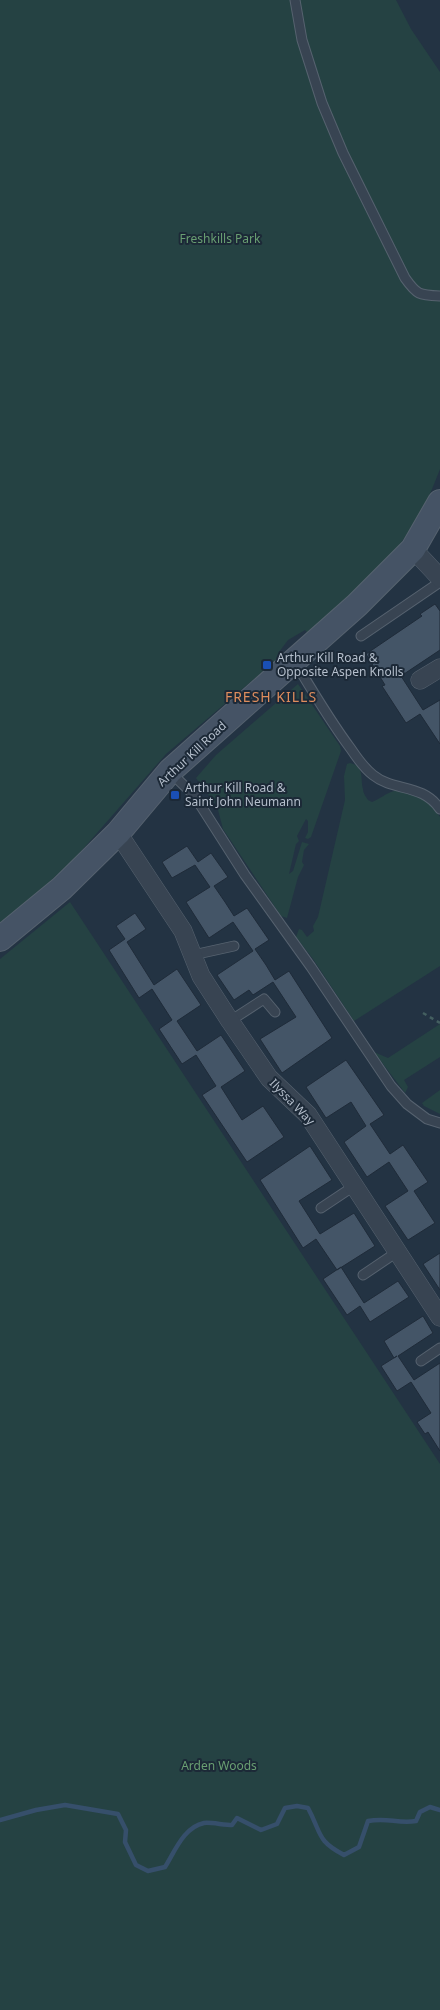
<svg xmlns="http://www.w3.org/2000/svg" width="440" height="2010" font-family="'Noto Sans',sans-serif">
<rect width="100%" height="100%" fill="#233343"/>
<!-- green -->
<path fill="#254243" d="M0,0H396L411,29L440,72V469C433,487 425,508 414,524C386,568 347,600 308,633L305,630L288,640L279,652L282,655L166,754L76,857L24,906L0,923Z
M298,684L340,746L341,751L311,837L308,839L305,838L308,832V821L306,819L297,836L299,841L296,844L289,874L293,871L302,842L309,844L304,850L302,862L304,865L298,877L287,918L281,916L223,829L217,806L196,778L216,755Z
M350,763C365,766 360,778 363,789C363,793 366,797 368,800L372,802C380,799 386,793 394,791C412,786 431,803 440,817V966L354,1021L313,959L296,937L299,929L302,930L307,937L314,931L313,926L318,917L345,800L344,776L347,764Z
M70,902L440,1464V2010H0V959Z
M440,1024V1057L404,1080L408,1087L405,1093L374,1052L388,1058Z
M440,1090V1114L424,1106L422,1103Z"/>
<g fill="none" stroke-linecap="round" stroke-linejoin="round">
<!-- stream -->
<path stroke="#364f6b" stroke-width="4.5" d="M0,1820L36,1810L65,1805L118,1814L126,1830L125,1842L136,1865L148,1871L165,1867C175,1851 184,1827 204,1823C210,1822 224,1825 232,1825L237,1818L261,1830L277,1824L285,1808L297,1806L308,1808C322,1834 316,1840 344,1855L359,1847L368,1821C388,1817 397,1824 416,1821L420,1812L430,1807L440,1810"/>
</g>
<!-- building -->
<path fill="#445567" stroke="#1f2b39" d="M435,604L440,611V650L401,676L423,710L440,700V744L420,714L406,723L382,686L385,685L366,654L422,616L420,614Z
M187,846L198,862L211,853L228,877L214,886L225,902L234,916L247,908L269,940L255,949L266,965L275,980L289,971L332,1038L282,1073L260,1039L296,1017L273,982L253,995L249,990L234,1000L217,975L253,951L233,922L209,938L186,902L210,887L195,865L172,878L162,862Z
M135,913L146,929L127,942L154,985L177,969L201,1005L177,1021L197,1051L221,1035L245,1071L221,1087L242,1120L263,1106L284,1137L247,1162L202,1095L216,1086L196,1055L182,1064L159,1029L172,1020L152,989L139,998L109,950L125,939L116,926Z
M346,1060L384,1115L370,1124L390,1154L403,1145L428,1182L414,1191L435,1223L408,1240L385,1206L408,1191L389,1162L367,1177L344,1142L366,1126L351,1102L326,1118L306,1087Z
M310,1146L332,1180L299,1201L320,1234L354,1213L375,1246L337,1270L316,1239L303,1248L260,1180Z
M440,1253V1290L423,1264Z
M341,1267L364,1303L398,1281L409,1297L370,1322L360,1306L347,1315L323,1279Z
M423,1316L433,1333L398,1356L414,1380L440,1363V1451L428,1432L425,1434L417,1422L431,1413L411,1382L397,1391L381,1366L397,1356L394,1358L384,1341Z"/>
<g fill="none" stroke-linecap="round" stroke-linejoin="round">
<!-- lane casing -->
<g stroke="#56626f" stroke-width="11">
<path id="lane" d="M295,0L302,40L322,103L343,153L405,278C417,295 419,295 440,296
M361,636L440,582
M295,662C313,692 330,721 351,749C357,758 364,768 373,775C394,792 422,783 440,809
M170,772L194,795L245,875L311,967L391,1086L407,1104L427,1119L440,1123
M193,955L234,946
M230,1021L264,999L275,1012
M321,1208L354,1186
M363,1275L397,1252
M421,1361L440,1348"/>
</g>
<!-- street casing -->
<g stroke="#56626f" stroke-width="19">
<path id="street" d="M413,549L440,578
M420,680L440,668
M118,833L183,931L201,976L230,1021L269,1078L308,1115L440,1317"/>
</g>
<!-- secondary casing -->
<g stroke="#56626f" stroke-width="26">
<path id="secondary" d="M0,939L62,888L118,833L170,771L357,605L413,549L440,502"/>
</g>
<!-- path -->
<path stroke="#445f60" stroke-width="2.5" stroke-dasharray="4 4" stroke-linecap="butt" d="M423,1013L440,1023"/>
<!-- lane -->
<use href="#lane" stroke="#384452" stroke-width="9"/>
<!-- street -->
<use href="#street" stroke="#384452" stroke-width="18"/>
<!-- secondary -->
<use href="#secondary" stroke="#455365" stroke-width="24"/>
</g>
<!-- markers -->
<g fill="#1a4fb4" stroke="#1c2937" stroke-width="2">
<rect x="262" y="660" width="10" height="10" rx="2.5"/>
<rect x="170" y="790" width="10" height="10" rx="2.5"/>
</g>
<g text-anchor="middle" stroke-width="4" stroke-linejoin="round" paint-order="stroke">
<!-- park labels -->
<g font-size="12" fill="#699f72" stroke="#1c2937">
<text x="220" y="243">Freshkills Park</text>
<text x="219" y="1770">Arden Woods</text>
</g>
<!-- poi labels -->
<g font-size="12" fill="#b5bfcc" stroke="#1c2937" text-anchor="start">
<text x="277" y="662">Arthur Kill Road &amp;<tspan x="277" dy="14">Opposite Aspen Knolls</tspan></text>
<text x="185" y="792">Arthur Kill Road &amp;<tspan x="185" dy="14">Saint John Neumann</tspan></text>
</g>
<!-- street labels -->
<g font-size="12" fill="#b5bfcc" stroke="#1c2937">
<text transform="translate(192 754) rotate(-43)" y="4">Arthur Kill Road</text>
<text transform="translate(292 1102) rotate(46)" y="4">Ilyssa Way</text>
</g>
<!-- neighbourhood labels -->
<g font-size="14" letter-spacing="1" fill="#df8d5d" stroke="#1c2937">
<text x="271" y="702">FRESH KILLS</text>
</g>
</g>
</svg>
